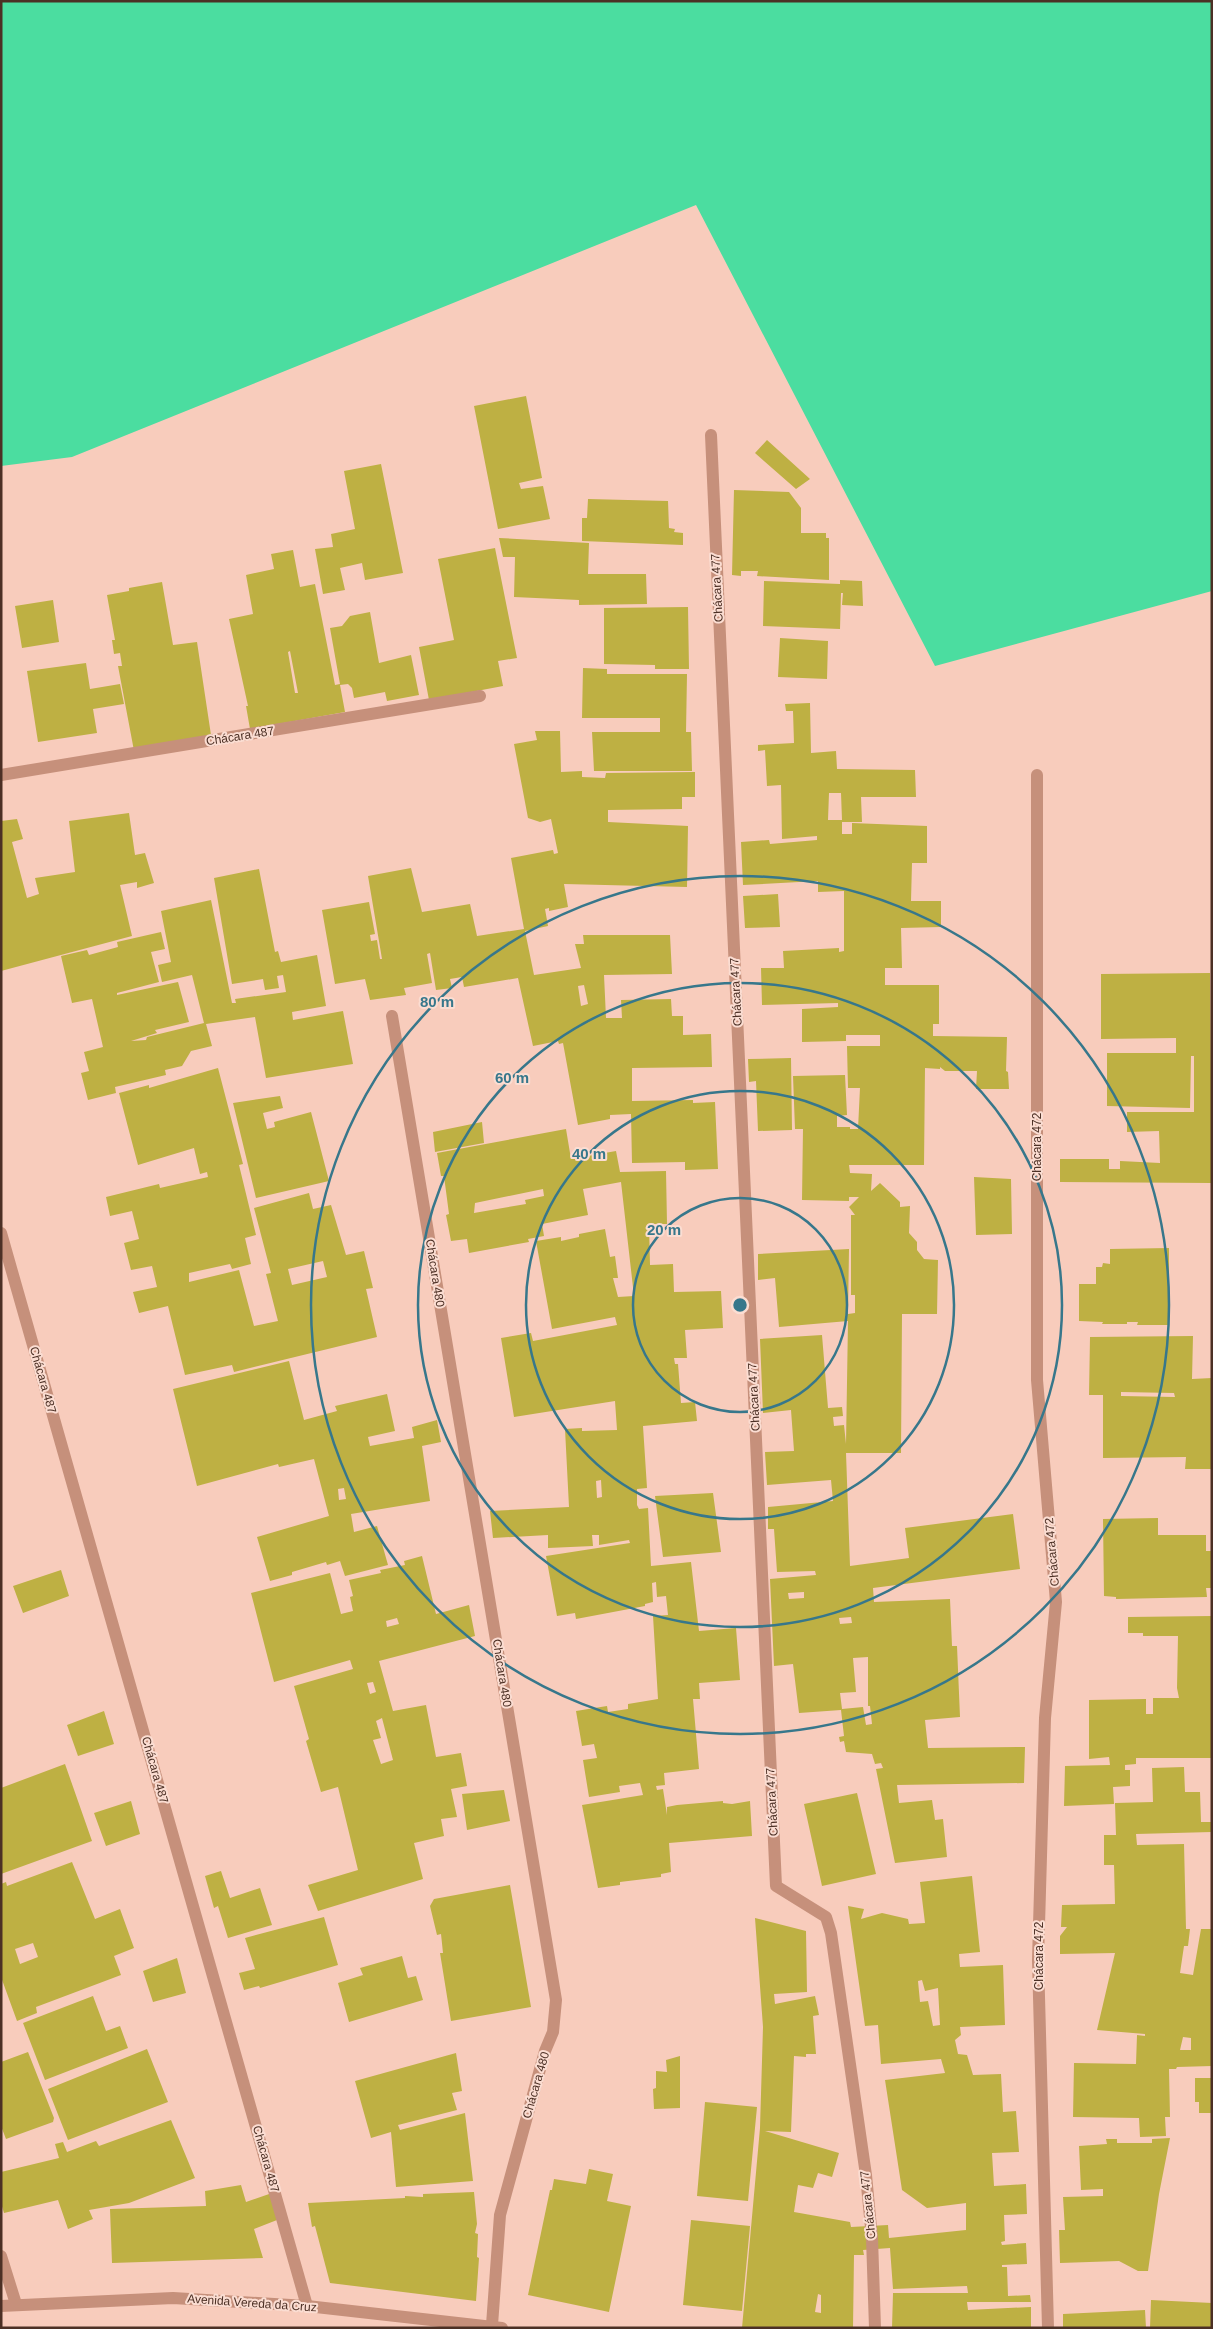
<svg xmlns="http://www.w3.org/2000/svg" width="1213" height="2329" font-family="Helvetica,sans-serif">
<rect width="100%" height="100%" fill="#f8ccbc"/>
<!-- green -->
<path fill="#4bdda0" d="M1,1H1212V591L935,666L696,205L72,457L1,466Z"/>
<!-- building -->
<path fill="#beb043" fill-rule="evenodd" d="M526,396L542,478L519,483L521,489L543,486L550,519L498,529L474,406Z
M767,440L810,479L796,489L755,453Z
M381,464L403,573L365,580L362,563L340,568L345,590L323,594L315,549L333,547L331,534L355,529L344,471Z
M734,490L789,492L801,508V533H826V538H829V580L757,576L758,571H741V576L732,575Z
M588,499L668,501L669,528L675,529L674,532L683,533V545L582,541V518H587Z
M499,538L589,543L588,574H646L647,604L579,605V600L514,597L515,557H503Z
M495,548L517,658L498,661L503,686L429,700L419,647L454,640L438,559Z
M293,550L300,587L315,584L335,685L340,684L330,628L342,626L350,616L370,612L379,663L411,655L419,695L387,701L385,692L354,698L352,688L348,684L340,685L345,712L250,729L246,706H248L229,619L253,614L246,575L274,569L271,554ZM290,651L298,693H295L288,652Z
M840,580L862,581L863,606L842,605L843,593H841L840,629L763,626L764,581L840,584Z
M162,582L173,645L197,642L211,735L135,756L118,666H122L120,653L114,654L112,640H115L107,595L129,591V588Z
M53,600L59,642L22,648L15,606Z
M688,607L689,669H655V665L604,664V608Z
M780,638L828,641L827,679L778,677Z
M86,663L90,689L120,684L124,704L93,709L97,733L38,742L27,671Z
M583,668L607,669V674H687L686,732H691L692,771H594L592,732H660V718H582Z
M810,703L811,753L836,751L837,769L915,770L916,797H861L862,822H842V834H852V823L927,826V863H912L911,901H941V927L901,928L902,968H885V985H939V1024H933V1036L1007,1037L1006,1071L1008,1072L1009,1089H976L977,1071H945L940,1067V1069L925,1068L924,1165H849L850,1173L872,1174L871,1191L880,1183L900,1202V1207L910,1206L909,1233L917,1242V1250L924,1259L938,1260L937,1314H902L901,1453H846L850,1566L909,1558L905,1528L1013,1514L1020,1569L873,1588L874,1602L950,1599L952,1646H957L960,1717L925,1720L928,1748L1025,1747L1024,1783L897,1785L899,1803L932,1800L935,1820L943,1819L947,1857L895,1863L876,1769L883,1768L881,1763L875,1764L872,1754L846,1752L844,1741L840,1742L839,1737L844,1736L841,1710L799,1713L793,1664L774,1666L770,1579L816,1575L815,1571L777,1572L774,1529H768V1507L833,1501L831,1480L767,1485L765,1452L794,1451L791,1410L763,1413L760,1339L822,1335L828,1408L842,1407L843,1416L833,1417L834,1426L844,1425L846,1444L848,1321L779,1327L775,1278L758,1280V1254L849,1249L848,1314L855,1313V1295H851V1215H855L849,1207L859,1197H849V1201L802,1200L803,1129H795L793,1076L845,1075L847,1115L837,1116V1127H850V1129H858L860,1088H848L847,1046H880V1035H846V1041L802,1042V1009L838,1007V1003L762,1005L761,968H784L783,951L839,948V952L844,951V891L818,892V881L743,885L741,842L769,840L770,844L817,840V836L782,839L781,785L767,786L765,750L758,751V745L794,743L793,711H786L785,704ZM829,793H841L842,820H828ZM804,1592V1598L789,1599L788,1593ZM851,1617L852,1623L840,1624L839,1618ZM868,1657V1706H870L872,1724L866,1725L863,1707L842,1709L840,1693L856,1692L853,1658Z
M535,731H560L561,772L582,771V777L605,778L606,773L695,772V797H682V809L608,810V822L688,826L687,887L564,884L568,907L549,911V908L545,909L548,926L525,931L534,975L581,968L575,944H584L583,935H670L672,974L604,975L606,1018H622L621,1000L671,999L672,1016H683V1035L711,1034L712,1067L632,1068V1101L693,1100V1103L715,1102L718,1169L685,1170V1162L632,1163L631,1114L610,1115V1119L578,1125L563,1043L559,1044L558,1041L533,1046L518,978L464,987L462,977L450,979L452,988L436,990L430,953L427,954L432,983L404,988L406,995L370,1000L365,979L335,984L322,910L369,902L375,934L370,935L371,941L377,940L380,959H382L368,876L411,868L422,912L470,904L477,936L524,929L511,858L553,850L554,854L558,853L551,819L540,822L528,818L514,744L537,740ZM584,985L588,1004L581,1006L578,986Z
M129,813L135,855L145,853L154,883L137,888V882L120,885L132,936L1,971V821L17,819L23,839L12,842L27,898L39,894L35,878L75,872L69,821Z
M259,869L275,952L278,951L281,962L317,955L326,1006L292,1012L293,1020L343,1011L353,1064L266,1078L255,1017L206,1024L212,1046L191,1051L182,1066L165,1070L166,1075L115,1087L116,1093L88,1100L81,1073L89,1071L84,1052L103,1047L92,999L72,1003L61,956L87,950L89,955L118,947L117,942L161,932L165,949L151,952L159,982L117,993V995L178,982L189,1022L155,1030L157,1033L131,1041L146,1040L147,1037L204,1023L192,975L162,982L158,965L171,962L161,911L211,900L232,1003H236L235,999L286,992L283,975L277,976L279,988L265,990L263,979L232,984L214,878Z
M778,894L780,927L745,928L743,896Z
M1210,973L1212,1183L1060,1182V1159H1109V1169H1120V1161L1160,1163L1159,1131L1127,1132V1112H1194V1056H1191L1190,1108L1107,1106V1053H1176V1038L1101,1039V974Z
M791,1058L792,1130L758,1131L756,1081L749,1082L748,1059Z
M218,1068L243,1164L239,1165L256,1235L245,1238L251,1264L232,1269L230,1264L189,1273V1282L239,1270L254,1326L278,1321L266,1274L271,1273L254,1208L309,1193L313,1209L331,1205L346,1255L364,1251L373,1288L366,1289L377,1337L234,1372L232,1365L185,1375L168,1306L139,1313L133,1292L157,1287L152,1266L131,1270L124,1243L139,1239L132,1211L110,1216L106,1197L159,1184L160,1188L208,1177L207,1172L200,1174L194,1148L138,1165L119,1093L149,1085V1088ZM323,1261L327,1277L292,1285L288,1269Z
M280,1096L283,1108L263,1113L267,1129L275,1127L274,1122L311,1112L329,1181L256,1198L233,1103Z
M482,1122L484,1143L435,1152L433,1132Z
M566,1129L571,1159L616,1151L620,1172L666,1171L667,1224H649L650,1265L673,1264L674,1292L721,1291L723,1328L685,1330L687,1358H674L675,1364H678L681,1403L695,1402L697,1421L643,1426L647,1488L637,1489V1505L639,1509L648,1508L651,1566L691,1562L699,1631L736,1628L740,1680L699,1683L700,1699H693L699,1769L664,1773L665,1785L656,1786L657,1790L663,1789L667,1815V1807L677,1805L723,1801V1803L732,1804L750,1801L752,1836L669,1843L671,1872L661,1874V1877L620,1882V1885L598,1888L582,1805L643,1795L640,1783L619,1786L620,1792L589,1797L583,1760L597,1758L594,1744L582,1746L576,1711L607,1706L608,1712L628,1709V1704L658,1699L653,1616L668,1615L666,1596L657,1597L656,1582L652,1583L653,1602L645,1604V1606L576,1619L575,1613L557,1616L546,1556L630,1543L629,1540L599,1545V1535H592L593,1546L548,1548V1535L493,1538L490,1511L569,1507L565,1429L582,1428V1431L617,1430L615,1401L514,1417L501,1338L531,1333L533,1341L617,1325L615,1317L552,1329L536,1241L561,1237V1241L579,1237V1234L605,1229L610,1257L615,1256L618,1278H613L618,1297L634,1296L621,1182L583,1189L588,1215L542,1224L544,1236L528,1239L529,1242L469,1253L467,1239L451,1241L446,1215L449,1214L444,1176H441L437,1153ZM543,1189L544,1196L525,1200L526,1204L474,1213L475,1203ZM601,1480L602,1497L597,1498L596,1481Z
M974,1177L1011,1179L1012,1234L976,1235Z
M1169,1248V1325H1137L1138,1322H1127V1324H1102L1103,1322L1079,1321V1284H1096V1267H1102L1103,1263L1110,1264V1249Z
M1193,1336L1192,1379L1212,1378V1469H1185L1186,1457L1103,1458V1395H1089L1090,1337ZM1121,1392L1174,1393L1175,1397L1121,1396Z
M289,1361L304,1420L337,1411L335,1406L387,1394L395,1431L368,1437L370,1446L414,1438L412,1427L437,1420L441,1442L422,1446L430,1501L351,1514L354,1532L377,1526L388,1565L345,1576L340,1561L327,1565L326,1562L292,1572V1575L270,1581L257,1537L329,1516L314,1459L279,1467L278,1464L197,1486L173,1389ZM344,1488L346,1499L339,1500L338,1489Z
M713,1493L721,1552L663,1557L655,1496Z
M1158,1518V1535H1206V1551H1212V1588H1206L1207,1597L1116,1599V1597L1104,1596L1103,1519Z
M422,1556L436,1614L469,1605L475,1636L379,1661L393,1711L426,1705L436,1757L461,1753L467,1786L451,1789L457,1817L441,1819L444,1836L414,1843L423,1879L318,1911L308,1885L358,1870L338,1787L321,1792L306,1741L309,1739L294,1686L353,1669L350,1660L274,1682L251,1593L330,1573L341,1614L353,1611L350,1597L353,1596L349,1580L381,1573L380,1570L405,1565L404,1561ZM397,1618L399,1624L387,1627L386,1621ZM373,1682L376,1692L370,1694L367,1683ZM382,1718L393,1760L381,1764L373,1740L381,1738L376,1721Z
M61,1570L69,1596L23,1613L13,1586Z
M1212,1616V1758H1136V1764L1125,1765V1770H1130V1786L1113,1787L1114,1804L1064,1806L1065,1766L1110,1765L1109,1757L1089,1759V1700L1146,1699V1714H1153V1698H1179L1177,1688L1178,1636H1143V1633H1128V1617Z
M104,1711L114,1744L78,1756L67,1725Z
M65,1764L92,1841L1,1874V1788Z
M1184,1767L1185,1792H1200L1201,1822H1212V1832L1136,1834L1137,1845L1184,1844L1186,1929H1190L1188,1946H1184L1180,1973L1193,1975L1201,1929H1212V2066L1177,2067L1176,2069H1169L1170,2117H1165L1166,2136L1140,2137L1139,2118L1073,2117L1074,2063L1136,2064L1137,2035L1145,2036V2034L1097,2030L1115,1953L1060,1954V1936L1067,1927H1061L1062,1905L1115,1904L1114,1865H1104V1835H1116L1115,1803L1153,1802L1152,1768ZM1183,2037L1191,2038V2050H1180Z
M504,1790L510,1821L467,1830L462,1794Z
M857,1793L876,1874L822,1886L804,1804Z
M131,1801L140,1834L106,1846L94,1813Z
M72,1862L95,1919L120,1909L134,1948L114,1956L121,1975L36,2007L37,2013L17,2021L1,1977V1884L6,1882L7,1886ZM33,1943L38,1957L20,1964L15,1949Z
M221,1871L230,1898L260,1888L272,1925L228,1938L218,1906L214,1908L205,1876Z
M972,1876L980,1952L959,1954L960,1967L1003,1965L1005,2025L960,2027L961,2035L955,2040L958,2054L967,2055L973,2075L1001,2074L1003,2112L1016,2111L1019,2152L992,2153L994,2186L1026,2184L1027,2214L1004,2215L1005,2241L1001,2242L1002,2245L1026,2243L1027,2264L1002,2265V2267H1007L1008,2296L1030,2295L1031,2302H967L968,2310L1031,2307V2328H892L893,2293H968L967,2286L893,2289L890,2248L863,2250L864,2255H854L853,2328H742L760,2128L763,2027L755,1918L806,1931L807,1992L774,1994L775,2004L815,1996L819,2015L813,2016L816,2054H806V2057L794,2056L791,2132L765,2131L839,2153L832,2177L818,2173L813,2188L798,2185L794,2212L850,2222L851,2227L888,2225L889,2238L966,2230V2203L927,2208L902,2190L885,2080L945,2073L941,2059L881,2064L878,2025L865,2026L848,1906L864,1909L861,1919L882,1913L908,1919L909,1924L925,1923L920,1882ZM922,1980L925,1991L938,1988L940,2025L933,2026L928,2001L920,2002L918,1981ZM818,2294L821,2295V2313L815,2312Z
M510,1885L531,2007L451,2021L440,1953H443L441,1934L437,1935L430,1906L434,1899Z
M324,1917L338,1965L260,1988L259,1986L244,1990L239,1973L255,1969L245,1938Z
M402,1956L408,1978L416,1976L423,2000L349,2022L338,1983L363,1975L360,1968Z
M177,1958L186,1993L153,2002L143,1971Z
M93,1996L106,2031L120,2026L128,2048L45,2080L23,2023Z
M147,2049L168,2102L68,2140L48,2089Z
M28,2052L54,2118L53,2122L6,2139L1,2126V2062Z
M456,2053L462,2091L452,2093L457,2110L398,2125L400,2130L465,2113L473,2181L396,2187L391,2132L371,2138L355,2081Z
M680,2056V2108L654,2109L653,2089L656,2088V2071L667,2072L666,2060Z
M1195,2078H1212V2113H1199V2102H1195Z
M705,2102L757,2107L748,2201L697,2196Z
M171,2120L195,2178L129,2203L89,2210L93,2219L68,2229L58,2200L4,2213L1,2203V2172L59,2158L55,2144L63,2142L67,2152L96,2141L99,2146Z
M1170,2138L1159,2194L1148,2271H1138L1119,2261L1060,2263L1059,2230H1065L1063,2197L1103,2196V2189L1081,2190L1079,2146L1107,2144L1106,2139H1117V2143H1152V2139Z
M589,2169L613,2174L607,2201L631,2206L609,2312L528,2295L550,2190H552L554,2179L586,2184Z
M241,2185L246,2202L272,2193L277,2220L254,2229L263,2258L112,2263L110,2209L206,2206L205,2191Z
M474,2192L477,2224L475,2233L478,2234L477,2257L479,2258L476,2301L330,2283L315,2226L312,2227L308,2203L405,2198V2196L423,2197V2194Z
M691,2220L750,2226L742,2311L683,2305Z
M1151,2300L1212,2303V2328H1150Z
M1145,2310L1146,2328H1063V2314Z"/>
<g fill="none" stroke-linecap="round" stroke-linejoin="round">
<!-- minor -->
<path stroke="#c6907b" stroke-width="12" d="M711,435L776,1886L826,1917L831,1933L866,2175L872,2238L875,2328
M1,775L480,696
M1037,775V1380L1056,1602L1045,1718L1038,1960L1048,2328
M392,1016L556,2000L553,2032L545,2051L500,2215L492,2325
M1,1233L307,2306
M1,2256L16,2304"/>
<!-- tertiary -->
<path stroke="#c6907b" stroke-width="12" d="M1,2306L173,2298L307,2306L502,2328"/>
</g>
<!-- distance rings -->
<g fill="none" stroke="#37778b" stroke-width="2.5">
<circle cx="740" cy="1305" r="107"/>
<circle cx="740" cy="1305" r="214"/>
<circle cx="740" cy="1305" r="322"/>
<circle cx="740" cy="1305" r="429"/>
</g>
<g text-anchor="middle" stroke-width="4" stroke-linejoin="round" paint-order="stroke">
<!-- street labels -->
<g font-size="12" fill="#4c3025" stroke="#fbddd2">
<text transform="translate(717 588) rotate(-93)" y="4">Chácara 477</text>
<text transform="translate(240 736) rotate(-9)" y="4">Chácara 487</text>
<text transform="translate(736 992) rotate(-93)" y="4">Chácara 477</text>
<text transform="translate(1037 1147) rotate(-90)" y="4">Chácara 472</text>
<text transform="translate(435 1273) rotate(81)" y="4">Chácara 480</text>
<text transform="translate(43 1380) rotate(74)" y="4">Chácara 487</text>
<text transform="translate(754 1397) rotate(-93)" y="4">Chácara 477</text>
<text transform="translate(1052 1552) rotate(-95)" y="4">Chácara 472</text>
<text transform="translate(502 1673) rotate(81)" y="4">Chácara 480</text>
<text transform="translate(155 1770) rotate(74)" y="4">Chácara 487</text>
<text transform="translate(772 1802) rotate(-93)" y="4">Chácara 477</text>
<text transform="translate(1039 1956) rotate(-90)" y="4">Chácara 472</text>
<text transform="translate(536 2085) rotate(-74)" y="4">Chácara 480</text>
<text transform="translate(266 2159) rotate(74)" y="4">Chácara 487</text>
<text transform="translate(868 2205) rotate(-96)" y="4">Chácara 477</text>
<text transform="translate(252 2303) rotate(4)" y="4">Avenida Vereda da Cruz</text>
</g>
</g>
<circle cx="740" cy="1305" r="8" fill="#37778b" stroke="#fbddd2" stroke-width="2.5"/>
<g font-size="15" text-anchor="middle" font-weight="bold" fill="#37778b" stroke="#fbddd2" stroke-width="4" stroke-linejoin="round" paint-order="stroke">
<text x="437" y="1007">80 m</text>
<text x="512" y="1083">60 m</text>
<text x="589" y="1159">40 m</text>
<text x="664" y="1235">20 m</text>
</g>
<!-- border -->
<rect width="1213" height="2329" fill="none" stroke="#4c3025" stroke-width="5"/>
</svg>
